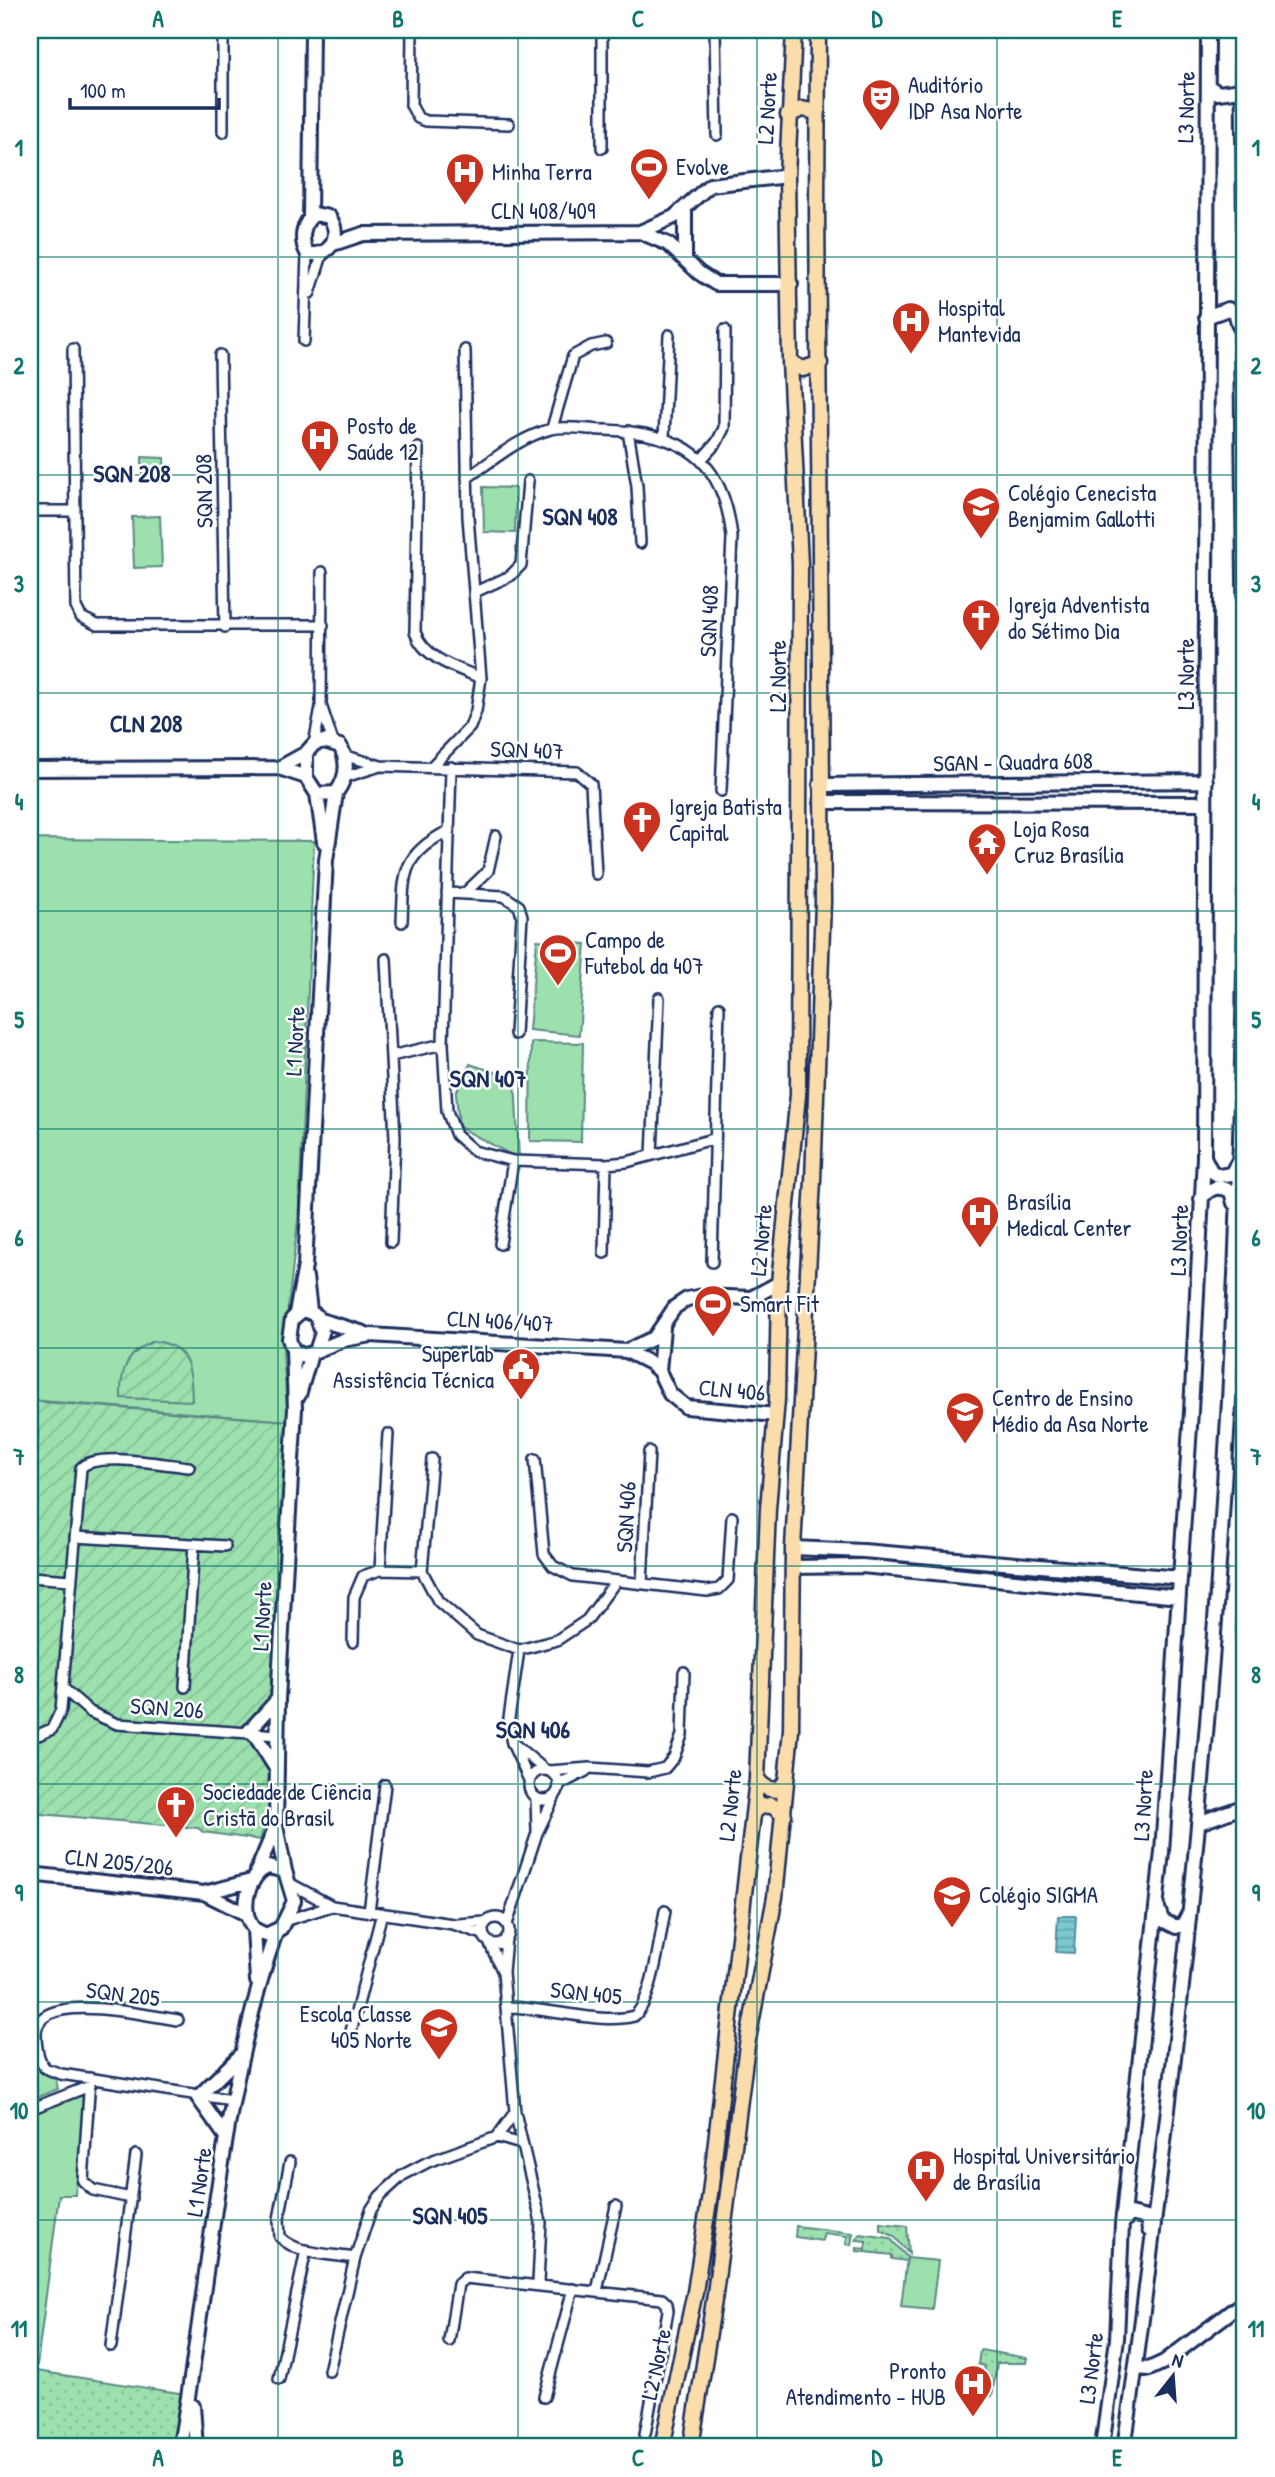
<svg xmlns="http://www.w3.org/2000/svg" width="1275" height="2477" font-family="'Patrick Hand',sans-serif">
<defs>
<pattern id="grass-dots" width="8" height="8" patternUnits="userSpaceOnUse" patternTransform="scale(1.75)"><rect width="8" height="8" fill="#9be0ad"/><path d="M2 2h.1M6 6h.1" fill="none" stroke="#85c097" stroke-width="1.8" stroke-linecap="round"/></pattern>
<pattern id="garden-furrows" width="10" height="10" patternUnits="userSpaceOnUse" patternTransform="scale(1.75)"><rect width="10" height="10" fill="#9be0ad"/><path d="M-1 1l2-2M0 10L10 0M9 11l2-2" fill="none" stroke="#85c097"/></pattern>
<pattern id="water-rules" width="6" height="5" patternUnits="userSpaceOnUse" patternTransform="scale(1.75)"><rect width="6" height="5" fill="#79cad0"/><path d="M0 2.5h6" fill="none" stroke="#62a4ac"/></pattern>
</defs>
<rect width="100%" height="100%" fill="#fff"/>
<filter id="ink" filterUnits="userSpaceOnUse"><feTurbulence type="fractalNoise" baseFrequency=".0143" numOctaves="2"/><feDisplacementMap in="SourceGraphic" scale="14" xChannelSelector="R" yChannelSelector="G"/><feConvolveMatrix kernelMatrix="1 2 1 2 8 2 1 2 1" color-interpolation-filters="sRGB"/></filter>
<g filter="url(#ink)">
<!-- grass -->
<path fill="url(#grass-dots)" stroke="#5b8886" stroke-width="2" d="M1245,1369V1655L1235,1660L1243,1370Z
M880,2223L907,2226L909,2254L894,2236L880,2230Z
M796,2226L853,2233L851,2245L846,2244L847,2236L824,2233L822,2241L795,2237Z
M860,2234L890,2238L908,2258L906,2261L892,2259V2255L857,2251V2248L866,2249V2241L856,2240Z
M980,2350L1027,2358L1026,2363H997L992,2396L978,2394L988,2386L984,2366L978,2364Z
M30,2370L186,2394L170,2447H30Z"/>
<!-- park -->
<path fill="#9be0ad" stroke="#5b8886" stroke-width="2" d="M142,457L164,458L165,482H142Z
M483,487L516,488L515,533L484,532Z
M160,516L162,567L134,568L132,517Z
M30,830L31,839L314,841L299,1211L283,1352L288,1421L30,1400Z
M537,940L586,944L579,1035L529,1030Z
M531,1042L583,1043L581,1142L530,1141Z
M470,1064L515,1079L519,1159L459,1127L456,1093Z
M30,2062L35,2068L56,2080L58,2089L30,2100Z
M79,2092L84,2093L86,2098L75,2195H59L37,2365L30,2364V2111Z
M907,2258L938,2261L932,2309L901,2306Z"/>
<!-- garden -->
<path fill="url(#garden-furrows)" stroke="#5b8886" stroke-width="2" d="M154,1341C190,1345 191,1370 192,1401L121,1398C120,1370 127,1352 154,1341Z
M30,1401L288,1421L274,1698L251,1726L272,1772L269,1813L260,1840L203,1832L198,1828L30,1813Z"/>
<!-- water -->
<path fill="url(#water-rules)" stroke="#538ca2" stroke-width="2" d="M1058,1916H1076L1074,1953L1056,1952Z"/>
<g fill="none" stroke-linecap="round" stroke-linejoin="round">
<!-- street casing -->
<g stroke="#1b2f5e" stroke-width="14">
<path id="street" d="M223,30V132
M412,30L411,105L418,118L426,121L509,124
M715,30L717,135
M602,148V30
M310,293L322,255
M304,341L307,253
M73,349L76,607L81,617L97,625H323
M220,355L225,627
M552,428L573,356L591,346L606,343
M628,431L637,486L640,543
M664,437L669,335
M418,448L415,632C424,659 457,668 481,678
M701,460L717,442L724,428L725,330
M467,478C493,460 520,437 551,429C567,425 588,430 605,430C682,433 723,456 732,537L721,791
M30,511H73
M475,592L510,576L521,565L528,481
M322,708L333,742
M314,744L321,707L322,572
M346,756L381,766L577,772L591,784L596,874
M433,765L470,727L476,711L481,678L468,517L465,350
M451,767L443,1044L447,1111L456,1135L474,1151L513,1161L606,1164L627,1162L713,1139
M345,777L380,766
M447,893L504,896L519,906L522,916L515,1034
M465,893L488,871L496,836
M402,922C404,874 401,855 448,831
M386,959L395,1138L391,1242
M391,1056L443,1044
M652,1155L659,998
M500,1244L513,1161
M604,1253L606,1164
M712,1262L719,1007
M432,1459L422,1571L438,1601L477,1635L519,1650L557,1640L587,1620L616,1581
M535,1459L544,1554L553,1566L573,1576L707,1591L719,1589L728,1580L732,1517
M30,1464L32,1432
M75,1537L225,1546
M380,1570L388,1434
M30,1577L71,1580
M642,1583L649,1452
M353,1642L354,1597L363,1576L380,1570L422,1571
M519,1650L508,1725L512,1743L529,1780
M185,1687L194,1544
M65,1690L90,1712L117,1724L278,1735
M30,1734L38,1735L52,1729L61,1710L81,1468C95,1451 166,1465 189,1467
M514,1744L545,1770
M529 1785a15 15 0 1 1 30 0a15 15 0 1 1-30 0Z
M549,1771L590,1768L648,1772L665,1768L674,1757L682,1735L684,1672
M559,1785L586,1771
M536,1798L537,1831
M291,1884L332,1906L453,1924L483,1934
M369,1912L385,1785
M483 1931a13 13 0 1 1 26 0a13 13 0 1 1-26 0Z
M287,1920L332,1906
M458,1924L485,1922
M507,1924L537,1833L555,1796
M506,1938L503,1972L515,2112L541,2222L538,2283
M489,1942L502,1970
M507,2007C543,2007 603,2025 634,2016C653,2002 660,1935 665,1911
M178,2020C149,2016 37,1989 36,2033C36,2045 37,2059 45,2068L61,2074L232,2100
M350,2035L382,1913
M90,2078L83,2181L93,2190L131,2198
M30,2109L90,2086
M497,2137L521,2144
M290,2162L279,2219L280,2237C297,2255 332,2254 355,2258
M597,2291L616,2206
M449,2341L458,2284L465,2278L662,2299L667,2304L668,2311L645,2434
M111,2346L136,2155
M329,2371L355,2258L371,2210L380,2196L403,2175L428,2162L497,2137L515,2112
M279,2379L306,2250
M544,2397L573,2289"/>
</g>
<!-- secondary casing -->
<g stroke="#1b2f5e" stroke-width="18">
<path id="secondary" d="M1242,30L1244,233L1241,340L1245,655
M1208,86L1218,93L1242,90
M315,214L329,217C343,235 330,259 307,253C300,240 302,222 315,214Z
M310,217L312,30
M640,232L674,217L710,185L787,176
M333,244L363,234L640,232L668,244L699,273L716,284H791
M685,258V208
M1206,317L1228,309L1235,312L1239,326
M324,741L340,746C349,762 347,778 336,793L317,794L306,777V753L314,744Z
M279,768L306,753
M30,769L279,768L306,777
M820,785L1206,781
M317,794L324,842
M821,802L1205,803
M1204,1157L1211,1171L1219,1176L1231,1174L1238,1162
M1201,1199C1210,1187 1218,1185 1231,1191L1234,1203
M306,1277L310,1311
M303,1310L316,1315L322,1333L316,1351L304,1356L293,1350L289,1339L292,1319Z
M296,1313L305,1266L326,860L336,793
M320,1320L364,1333
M316,1351L343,1340L371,1335L626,1351L650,1363L659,1371L670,1394L686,1407L776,1415
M626,1351L654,1338L675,1307L687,1299L703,1296L751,1298L779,1283
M1232,1364L1245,1359
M659,1371L663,1328
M299,1395L311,1354
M793,1548L863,1551L1180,1578
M793,1567L862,1566L1179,1597
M249,1731L278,1699
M253,1732L277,1770
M1199,1823L1245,1806
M268,1867L285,1871L294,1901L281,1928L266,1935L254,1929C239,1912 247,1875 268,1867Z
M257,1871L276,1826
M285,1871L276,1826L278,1699L295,1409L293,1350
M30,1874L204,1893L246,1914
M204,1893L251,1881
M1158,1908L1162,1920L1176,1927L1183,1924L1189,1913
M254,1929L257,1981
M197,2096L226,2137
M199,2096L241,2055
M1122,2224L1130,2214L1147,2218L1149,2230
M1136,2368L1149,2369L1164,2362L1245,2301
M193,2406L196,2447
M180,2445C211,2274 219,2097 276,1932
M1102,2447L1117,2339L1122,2224L1162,1852L1191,1411L1204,1157L1208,30
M1124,2447C1138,2359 1148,2271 1159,2183C1213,1754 1241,1323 1245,891"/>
</g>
<!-- primary casing -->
<g stroke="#1b2f5e" stroke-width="19">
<path id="primary" d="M788,115L802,109L817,112
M790,362L803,369L820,363
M757,1779C763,1787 768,1790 779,1790L786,1781
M753,1813L760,1807L771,1805L784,1815
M662,2447L695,2292L710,2194L757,1779L768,1509L777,1399L779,1283L798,1095L800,564L790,362L787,176L794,30
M691,2447L715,2294L747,2045L775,1897L791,1730L793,1548L813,1180L823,902L817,210L818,30"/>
</g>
<!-- street -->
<use href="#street" stroke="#fff" stroke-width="9"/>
<!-- secondary -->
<use href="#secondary" stroke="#fff" stroke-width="12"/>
<!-- primary -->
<use href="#primary" stroke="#fbddab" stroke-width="14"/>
</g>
</g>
<!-- grid -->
<path fill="none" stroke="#0f766e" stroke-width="2" stroke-opacity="0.55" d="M278,30V2447M518,30V2447M757,30V2447M997,30V2447M30,257H1245M30,475H1245M30,693H1245M30,911H1245M30,1129H1245M30,1348H1245M30,1566H1245M30,1784H1245M30,2002H1245M30,2220H1245"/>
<!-- icons -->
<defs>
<g id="theatre-pin" transform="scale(2.0125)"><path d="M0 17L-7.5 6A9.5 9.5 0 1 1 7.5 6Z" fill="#c8321e" stroke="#fff"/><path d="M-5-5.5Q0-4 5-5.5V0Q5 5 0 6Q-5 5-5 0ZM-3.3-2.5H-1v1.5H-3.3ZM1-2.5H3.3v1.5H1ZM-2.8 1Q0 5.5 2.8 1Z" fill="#fff"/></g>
<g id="stadium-pin" transform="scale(2.0125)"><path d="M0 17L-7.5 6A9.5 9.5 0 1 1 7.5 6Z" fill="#c8321e" stroke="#fff"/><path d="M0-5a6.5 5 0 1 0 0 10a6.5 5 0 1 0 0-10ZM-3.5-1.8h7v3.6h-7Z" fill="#fff"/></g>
<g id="hospital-pin" transform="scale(2.0125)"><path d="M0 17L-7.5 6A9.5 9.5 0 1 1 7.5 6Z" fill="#c8321e" stroke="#fff"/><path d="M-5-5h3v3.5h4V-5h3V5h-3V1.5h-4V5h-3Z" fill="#fff"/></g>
<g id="school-pin" transform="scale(2.0125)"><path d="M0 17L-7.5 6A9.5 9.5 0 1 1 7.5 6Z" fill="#c8321e" stroke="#fff"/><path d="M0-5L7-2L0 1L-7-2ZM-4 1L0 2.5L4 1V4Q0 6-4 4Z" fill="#fff"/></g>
<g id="church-pin" transform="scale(2.0125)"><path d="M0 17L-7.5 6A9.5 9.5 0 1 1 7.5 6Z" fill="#c8321e" stroke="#fff"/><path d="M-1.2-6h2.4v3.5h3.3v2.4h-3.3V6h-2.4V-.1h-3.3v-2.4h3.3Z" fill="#fff"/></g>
<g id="temple-pin" transform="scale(2.0125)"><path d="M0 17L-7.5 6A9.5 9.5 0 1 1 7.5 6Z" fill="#c8321e" stroke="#fff"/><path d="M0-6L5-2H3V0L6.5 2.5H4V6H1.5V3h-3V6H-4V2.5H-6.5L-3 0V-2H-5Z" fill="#fff"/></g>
<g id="civic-pin" transform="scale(2.0125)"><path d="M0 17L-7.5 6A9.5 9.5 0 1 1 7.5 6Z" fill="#c8321e" stroke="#fff"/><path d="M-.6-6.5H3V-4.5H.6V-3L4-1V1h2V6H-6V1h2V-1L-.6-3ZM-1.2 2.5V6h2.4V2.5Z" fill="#fff"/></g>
</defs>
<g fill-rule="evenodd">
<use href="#theatre-pin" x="881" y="98"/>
<use href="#stadium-pin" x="649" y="167"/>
<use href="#hospital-pin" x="465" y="172"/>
<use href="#hospital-pin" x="911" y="321"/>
<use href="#hospital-pin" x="320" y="439"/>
<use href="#school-pin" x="981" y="506"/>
<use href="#church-pin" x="981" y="618"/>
<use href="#church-pin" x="642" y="820"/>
<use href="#temple-pin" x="987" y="842"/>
<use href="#stadium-pin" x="558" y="953"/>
<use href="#hospital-pin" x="980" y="1215"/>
<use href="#stadium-pin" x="713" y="1304"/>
<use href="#civic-pin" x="521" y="1367"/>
<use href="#school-pin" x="965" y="1411"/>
<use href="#church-pin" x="176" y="1805"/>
<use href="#school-pin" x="952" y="1895"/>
<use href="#school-pin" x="439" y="2027"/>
<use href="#hospital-pin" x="926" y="2169"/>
<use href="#hospital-pin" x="973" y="2384"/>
</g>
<g text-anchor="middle" stroke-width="5" stroke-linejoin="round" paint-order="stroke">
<!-- poi labels -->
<g font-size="23" fill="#1b2f5e" stroke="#fff" text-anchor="start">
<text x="908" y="93">Auditório<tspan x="908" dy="26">IDP Asa Norte</tspan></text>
<text x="676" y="175">Evolve</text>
<text x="492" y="180">Minha Terra</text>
<text x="938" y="316">Hospital<tspan x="938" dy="26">Mantevida</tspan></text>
<text x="347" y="434">Posto de<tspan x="347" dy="26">Saúde 12</tspan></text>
<text x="1008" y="501">Colégio Cenecista<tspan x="1008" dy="26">Benjamim Gallotti</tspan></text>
<text x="1008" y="613">Igreja Adventista<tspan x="1008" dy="26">do Sétimo Dia</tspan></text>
<text x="669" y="815">Igreja Batista<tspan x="669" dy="26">Capital</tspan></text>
<text x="1014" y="837">Loja Rosa<tspan x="1014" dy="26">Cruz Brasília</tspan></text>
<text x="585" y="948">Campo de<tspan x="585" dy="26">Futebol da 407</tspan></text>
<text x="1007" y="1210">Brasília<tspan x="1007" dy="26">Medical Center</tspan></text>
<text x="740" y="1312">Smart Fit</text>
<text x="494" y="1362" text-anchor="end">Superlab<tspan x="494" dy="26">Assistência Técnica</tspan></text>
<text x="992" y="1406">Centro de Ensino<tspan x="992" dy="26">Médio da Asa Norte</tspan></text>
<text x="203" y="1800">Sociedade de Ciência<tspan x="203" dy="26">Cristã do Brasil</tspan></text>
<text x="979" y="1903">Colégio SIGMA</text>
<text x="412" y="2022" text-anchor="end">Escola Classe<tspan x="412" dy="26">405 Norte</tspan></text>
<text x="953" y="2164">Hospital Universitário<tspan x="953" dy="26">de Brasília</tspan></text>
<text x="946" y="2379" text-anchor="end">Pronto<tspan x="946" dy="26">Atendimento - HUB</tspan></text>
</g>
<!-- street labels -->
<g font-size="23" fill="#1b2f5e" stroke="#fff">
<text transform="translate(1186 107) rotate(-89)" y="8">L3 Norte</text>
<text transform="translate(767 108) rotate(-87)" y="8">L2 Norte</text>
<text x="543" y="219">CLN 408/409</text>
<text transform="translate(204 491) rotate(-91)" y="8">SQN 208</text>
<text transform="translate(709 621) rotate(-88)" y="8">SQN 408</text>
<text transform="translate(1186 674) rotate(-90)" y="8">L3 Norte</text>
<text transform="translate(778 676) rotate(-90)" y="8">L2 Norte</text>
<text transform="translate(527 750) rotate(2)" y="8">SQN 407</text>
<text transform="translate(1013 762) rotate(-1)" y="8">SGAN - Quadra 608</text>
<text transform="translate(295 1041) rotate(-87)" y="8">L1 Norte</text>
<text transform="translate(761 1240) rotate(-85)" y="8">L2 Norte</text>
<text transform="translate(1179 1240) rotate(-88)" y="8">L3 Norte</text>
<text transform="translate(500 1321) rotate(3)" y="8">CLN 406/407</text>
<text transform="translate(732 1390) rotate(5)" y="8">CLN 406</text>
<text transform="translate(626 1517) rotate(-87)" y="8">SQN 406</text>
<text transform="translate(262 1616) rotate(-87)" y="8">L1 Norte</text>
<text transform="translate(167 1708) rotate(4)" y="8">SQN 206</text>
<text transform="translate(730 1805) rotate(-84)" y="8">L2 Norte</text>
<text transform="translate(1143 1805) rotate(-87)" y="8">L3 Norte</text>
<text transform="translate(119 1862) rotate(6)" y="8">CLN 205/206</text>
<text transform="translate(586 1993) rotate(6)" y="8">SQN 405</text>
<text transform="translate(123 1994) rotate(7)" y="8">SQN 205</text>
<text transform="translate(199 2182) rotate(-82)" y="8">L1 Norte</text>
<text transform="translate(656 2364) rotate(-78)" y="8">L2 Norte</text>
<text transform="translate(1091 2368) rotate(-83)" y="8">L3 Norte</text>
</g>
<!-- neighbourhood labels -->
<g font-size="24" font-weight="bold" fill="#1b2f5e" stroke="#fff">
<text x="132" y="482">SQN 208</text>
<text x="580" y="525">SQN 408</text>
<text x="146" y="732">CLN 208</text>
<text x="488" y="1087">SQN 407</text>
<text x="533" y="1738">SQN 406</text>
<text x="450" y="2224">SQN 405</text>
</g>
</g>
<!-- margin -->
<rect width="1275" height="2477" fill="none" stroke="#fff" stroke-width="77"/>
<!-- north arrow -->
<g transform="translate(1173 2376) rotate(17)" stroke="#ffffff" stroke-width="5" paint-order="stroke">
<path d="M0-5L12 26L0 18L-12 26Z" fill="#1b2f5e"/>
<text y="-10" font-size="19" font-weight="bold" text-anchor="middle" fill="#1b2f5e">N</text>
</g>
<!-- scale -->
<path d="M70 98v10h149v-10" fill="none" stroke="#1b2f5e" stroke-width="3.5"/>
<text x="80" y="98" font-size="21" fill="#1b2f5e" stroke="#ffffff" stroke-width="5" paint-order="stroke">100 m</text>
<rect x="38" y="38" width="1198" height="2400" fill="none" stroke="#0f766e" stroke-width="2.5"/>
<g font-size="23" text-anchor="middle" font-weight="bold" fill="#0f766e">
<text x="158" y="27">A</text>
<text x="398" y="27">B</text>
<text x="638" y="27">C</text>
<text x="877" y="27">D</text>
<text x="1117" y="27">E</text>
<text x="19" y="156">1</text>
<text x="1256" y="156">1</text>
<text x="19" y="374">2</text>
<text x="1256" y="374">2</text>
<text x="19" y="592">3</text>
<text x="1256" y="592">3</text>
<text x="19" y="810">4</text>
<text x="1256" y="810">4</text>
<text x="19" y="1028">5</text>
<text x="1256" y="1028">5</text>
<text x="19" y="1246">6</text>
<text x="1256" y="1246">6</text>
<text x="19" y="1465">7</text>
<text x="1256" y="1465">7</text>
<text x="19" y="1683">8</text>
<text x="1256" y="1683">8</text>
<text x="19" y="1901">9</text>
<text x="1256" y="1901">9</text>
<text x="19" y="2119">10</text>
<text x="1256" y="2119">10</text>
<text x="19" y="2337">11</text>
<text x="1256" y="2337">11</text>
<text x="158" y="2466">A</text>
<text x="398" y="2466">B</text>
<text x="638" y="2466">C</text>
<text x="877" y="2466">D</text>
<text x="1117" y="2466">E</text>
</g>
</svg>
